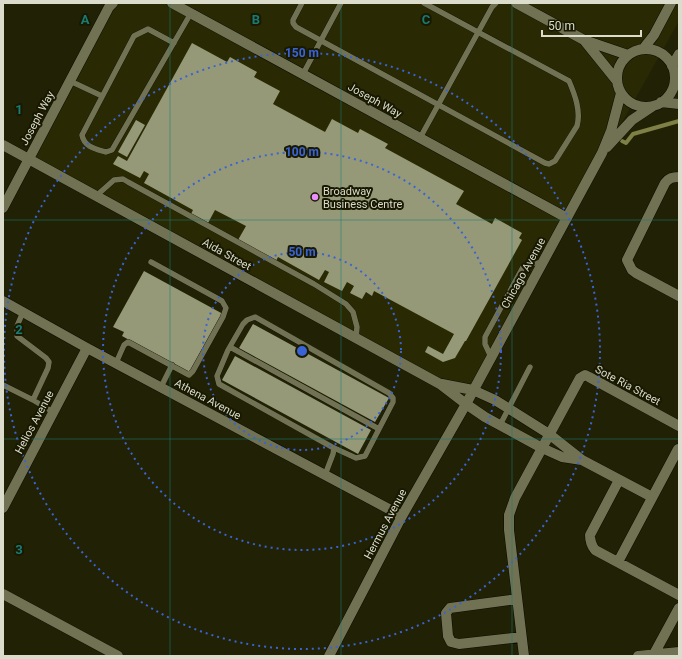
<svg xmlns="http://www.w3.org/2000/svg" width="682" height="659" font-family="Roboto,sans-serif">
<rect width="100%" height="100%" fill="#212205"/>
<!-- built -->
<path fill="#292a04" d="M112,3H679V21L568,218L470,399L30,159Z"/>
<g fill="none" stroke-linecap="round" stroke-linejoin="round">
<!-- stream -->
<path stroke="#7e8045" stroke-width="4" d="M622,141L626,143L633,134L679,121"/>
</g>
<!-- building -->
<path fill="#969978" d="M192,43L227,62L230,57L257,72L254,77L280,91L273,104L325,132L332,119L358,133L360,129L388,144L385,148L464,191L456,204L492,224L495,218L522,233L519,238L522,240L466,341H465L455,358L443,362L425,352L428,346L443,354L454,334L374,291L372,296L366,292L362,299L350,293L354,286L347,282L342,291L324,282L329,272L325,270L319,280L278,257L276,261L238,240L246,226L215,210L208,223L191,214L193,210L144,183L149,174L144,171L140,178L113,164L118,156L127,161Z
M136,120L145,125L127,157L118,152Z
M144,271L223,314L190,374L122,336L124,332L113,327Z
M253,324L389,398L375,422L239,348Z
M235,356L371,430L358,454L222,380Z"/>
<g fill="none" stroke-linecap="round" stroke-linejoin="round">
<!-- service casing -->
<g stroke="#0b0b00" stroke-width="6">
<path id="service" d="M302,3L293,20V23L296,27L545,163L549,164L555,161L577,126C581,111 575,95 569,81L424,3
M174,43L148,29L134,36L82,135C84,147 96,149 106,152L112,150L191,13
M303,74L341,3
M70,81L102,96
M420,138L492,7L496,3
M96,196L114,180L123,179L128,182L314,284L346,304L353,312L357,327L356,338
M23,312L17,326V336L46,358L49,362L48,368L33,400L53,412
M255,317L389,393L393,398V402L365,456L356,458L332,447L219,384L217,376L228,350L243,324L247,320Z
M230,347L379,429
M491,357L485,344V337L523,267L529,263H543
M116,363L124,345L128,342L189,375L193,371L223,317L226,308L222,301L151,262
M3,385L33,400
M161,387L172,365
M500,425L530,367
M325,475L333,454L334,448"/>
</g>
<!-- minor casing -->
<g stroke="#0b0b00" stroke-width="11">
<path id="minor" d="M172,3L567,218
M516,3L584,40L628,55
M584,40L617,81
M643,49L654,35L671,3
M617 78a29 29 0 1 1 58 0a29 29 0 1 1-58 0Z
M672,66L679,54
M661,102L679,104
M3,145L440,384L466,404L485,417L542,448L562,457L582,460
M607,147L632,120L653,106
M679,177C672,177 669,178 665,183L627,260L632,270L636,273L679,296
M3,208L109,7L113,3
M3,301L87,348L402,516
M442,384L473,390L495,400L549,434L582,460L652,497
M619,480L590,535C590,541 591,545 595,550L679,595
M3,508L87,348
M618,562L678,449
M3,594L118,656
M517,599L450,608L446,613L448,636L451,642L459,644L521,637
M654,654L679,608
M329,656L402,516L466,404L602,153L611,131L621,93
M524,656L509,530V515L515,498L580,378L585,375L589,377L679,426
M638,656L679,652"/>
</g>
<!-- service -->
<use href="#service" stroke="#707253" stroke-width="5.5"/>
<!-- minor -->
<use href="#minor" stroke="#707253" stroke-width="10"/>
</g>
<!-- grid -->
<path fill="none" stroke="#197b73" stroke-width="1" stroke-opacity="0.55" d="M170,3V656M341,3V656M512,3V656M3,220H679M3,439H679"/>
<!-- distance rings -->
<g fill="none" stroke="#3a63d6" stroke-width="2" stroke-dasharray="2 4">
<circle cx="302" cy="351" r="99"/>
<circle cx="302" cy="351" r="199"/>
<circle cx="302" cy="351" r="298"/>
</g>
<!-- markers -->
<circle fill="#eb8dfc" stroke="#181900" stroke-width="1.5" cx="315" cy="197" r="4"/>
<g text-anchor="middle" stroke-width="4" stroke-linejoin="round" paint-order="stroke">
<!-- street labels -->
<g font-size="11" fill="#dbdccb" stroke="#181900">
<text transform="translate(375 100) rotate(29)" y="4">Joseph Way</text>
<text transform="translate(37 118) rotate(-62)" y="4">Joseph Way</text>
<text transform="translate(227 254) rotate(29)" y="4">Aida Street</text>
<text transform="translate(523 273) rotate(-61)" y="4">Chicago Avenue</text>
<text transform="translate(628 385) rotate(28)" y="4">Sote Ria Street</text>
<text transform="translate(208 399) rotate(28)" y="4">Athena Avenue</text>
<text transform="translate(34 422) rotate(-62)" y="4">Helios Avenue</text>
<text transform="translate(385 524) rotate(-62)" y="4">Hermus Avenue</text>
</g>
<!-- poi labels -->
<g font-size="11" fill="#dbdccb" stroke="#181900" text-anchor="start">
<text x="323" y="195">Broadway<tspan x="323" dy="13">Business Centre</tspan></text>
</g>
</g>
<g font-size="13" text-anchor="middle" font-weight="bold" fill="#197b73" stroke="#181900" stroke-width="4" stroke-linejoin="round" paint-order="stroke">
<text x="85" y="24">A</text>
<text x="256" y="24">B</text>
<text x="426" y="24">C</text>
<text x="19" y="114">1</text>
<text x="19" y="334">2</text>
<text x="19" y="554">3</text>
</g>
<circle cx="302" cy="351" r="6" fill="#3a63d6" stroke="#181900" stroke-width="2"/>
<g font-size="12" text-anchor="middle" font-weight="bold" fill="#3a63d6" stroke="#181900" stroke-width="4" stroke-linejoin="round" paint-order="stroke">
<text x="302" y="57">150 m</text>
<text x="302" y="156">100 m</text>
<text x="302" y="256">50 m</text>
</g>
<!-- border -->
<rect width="682" height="659" fill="none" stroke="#dbdccb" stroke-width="8"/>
<!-- scale -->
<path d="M542 30v6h99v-6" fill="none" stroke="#dbdccb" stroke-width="2"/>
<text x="548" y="30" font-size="12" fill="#dbdccb" stroke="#181900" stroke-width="3" paint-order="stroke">50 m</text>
</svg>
